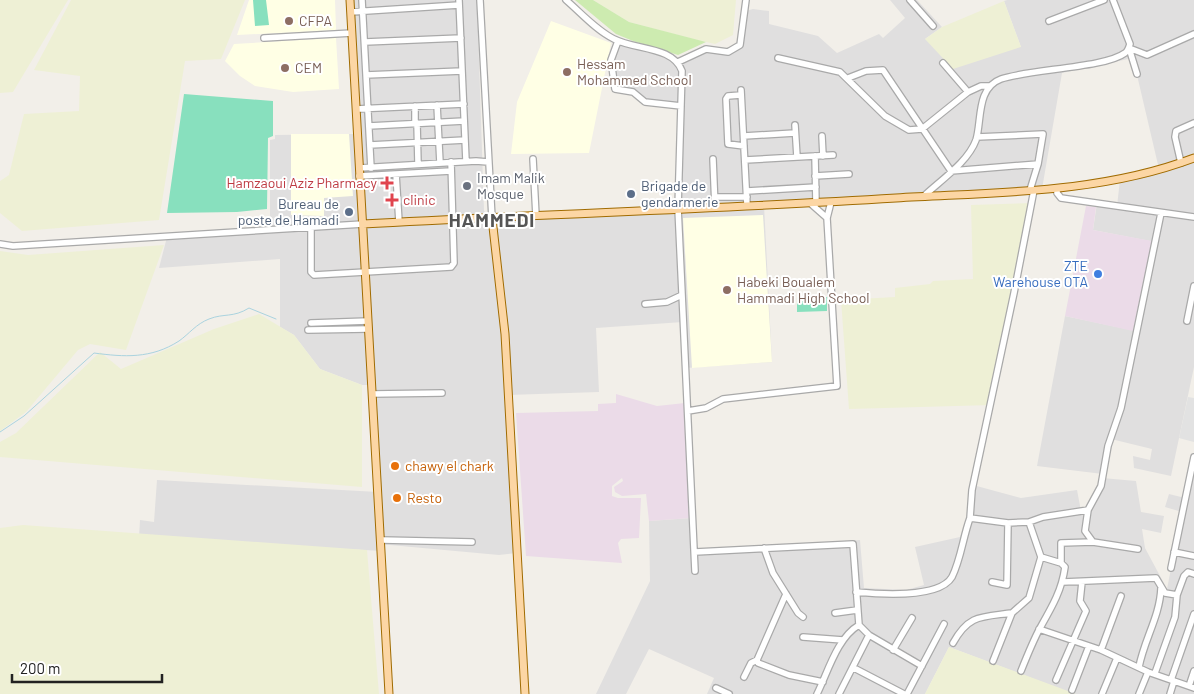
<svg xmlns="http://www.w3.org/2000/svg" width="1194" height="694" font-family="Barlow,sans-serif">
<rect width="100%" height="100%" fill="#f2efe9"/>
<!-- residential -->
<path fill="#e0dfdf" d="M350,0H477L484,211L492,218L678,208L681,106L645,102L633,92L615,89L611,60L618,41L670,56L678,62L706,49L728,52L740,45L746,11L753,9L769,11V24L818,36L837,53L879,34L883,38L905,18L890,0H917L942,27L925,39L1021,47L1004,1L1007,0H1194V367L1171,476L1134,468L1133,456L1150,460L1152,449L1111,439L1103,474L1037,466L1065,316L1136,331L1155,242L1093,230L1097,203L1117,206L1120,180L1159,169L1133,58L1062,73L1042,189L764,205L772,362L686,368L683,322L596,328L599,392L508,395L516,553L499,555L390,545H382L383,551L139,538L140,520L154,522L157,480L378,492L371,385H362L320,369L294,335L280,327V259L159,268L167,237L270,231V140L275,139V135L357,134Z
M1194,464V694H1074L949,647L925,694H707L714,678L649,649L626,694H596L650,581L649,521L691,518L695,552L860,540L864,588L906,590L924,585L915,547L960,537L968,513L973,485L1021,498L1077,490L1081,511L1088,510L1102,478L1136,481L1141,512L1164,516L1161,533L1142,529L1145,548L1167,589L1182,512L1165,507L1169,494L1185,498Z"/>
<!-- industrial -->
<path fill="#ebdbe8" d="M1086,206L1096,207L1093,230L1152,241L1133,331L1065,316Z
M616,394L657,406L685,403L691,518L649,521L646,494L622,496L615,492L614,487L623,481L622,478L612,486V496L618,498H641L639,538L621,539L618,543L622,563L526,556L516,413L598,411V404L616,403Z"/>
<!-- education -->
<path fill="#ffffe5" d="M249,0H335L336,30L237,35Z
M551,21L611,43L589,153L511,154L517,102Z
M336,38L339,89L293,92L255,86L240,76L225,61L234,44Z
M291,134H349L353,196L324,198V216L291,215Z
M763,215L772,362L692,368L683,218Z"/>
<!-- farmland -->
<path fill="#eef0d5" d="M0,0H68L13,92L0,93Z
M71,0H245L221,59L185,61L159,220L22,231L0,213V181L9,175L24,114L79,111L80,76L34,70Z
M593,0H736L733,35L715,44L693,39L629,22Z
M1004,1L1021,47L953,69L925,39L942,27Z
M1034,203L992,405L849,409L841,300L895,297V288L930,284L933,281L973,279L971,205Z
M164,245L126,350L90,344L78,350L26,412L0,431V251L28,255Z
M259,314L294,335L320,369L362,385V487L0,457V442L16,433L100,352L121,369L214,329Z
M23,525L367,550L379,694H0V528Z
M949,647L1076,694H925Z"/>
<!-- grass -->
<path fill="#cdebb0" d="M575,0H593L629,22L706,42L678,55L633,41L616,34Z"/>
<!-- pitch -->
<path fill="#88e0be" d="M253,0H266L269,25L255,26Z
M184,94L273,101V136L268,138L267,209L237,212L167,213Z
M797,297H827V311L797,312Z"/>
<!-- parking -->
<path fill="#e2e2e2" d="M1188,397L1194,398V442L1179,438Z"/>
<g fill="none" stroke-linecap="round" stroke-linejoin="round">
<!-- stream -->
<path stroke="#aad3df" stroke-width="1" d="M0,432L24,416L94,353C124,357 151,359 179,341C189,334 196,324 209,319C224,313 233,318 249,308L276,319"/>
<!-- minor casing -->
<g stroke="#a9a9a9" stroke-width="8">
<path id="minor" d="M362,0L371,168
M459,0L466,161
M480,0L492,218
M566,0C581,13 597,31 614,39C635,50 673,46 682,71L678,208L695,571
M910,0L933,26
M351,12L459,5
M1049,21L1104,0
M264,38L352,33
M618,41L611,60L615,89L633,92L645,102L681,106
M365,42L461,38
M1129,48L1147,55L1194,34
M1129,48L1137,74
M778,58L840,72L885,116L909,130L922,129L968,92L981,86H990
M678,62L706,49L728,52L740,45L746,0
M943,63L968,92
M366,75L462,71
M848,78L866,71L883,70L951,171L1038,164
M741,90L747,205
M741,95L728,96L726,99L728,144L744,146
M437,105L440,163
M415,106V123
M356,109L464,104
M417,123L418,164
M795,125L797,157
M369,126L464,121
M744,136L795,133
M822,136L823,156
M977,137L1043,134L1038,164L1030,190
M370,145L465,140
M815,156L816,203
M533,159L536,216
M713,159L715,207
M745,160L833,155
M1181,163L1175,137L1176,131L1194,123
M359,168L476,161L488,162
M396,174L399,222
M359,176L451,171
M815,176L849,174
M1057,188V193L1061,198L1194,217
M747,191L816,187
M924,196C941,180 968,162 976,140C982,121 976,88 1001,79C1030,69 1105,68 1125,53C1128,51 1129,47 1130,44L1113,0
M715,197H747
M810,203L827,218
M311,228V272L314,275L451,267L454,263L451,162
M0,244L13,246L363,224
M645,304L667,302L682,295
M1187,321L1194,286
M311,323L368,321
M308,330L368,329
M372,394L442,393
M688,411L706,408L723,399L837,386L827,218L831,202
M970,518L972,490L1014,293L1034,190
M382,540L472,542
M764,548L773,573L798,613L803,617
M1138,549L1093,542L1085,531L1088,510L1101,486L1108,446L1121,408L1161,213
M695,552L853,544L859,625L869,635L922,666
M1174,552L1194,556
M1041,557L1029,522L1043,517L1088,510
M1061,563V543L1093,542
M1171,568L1194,457
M992,582L1007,585L1008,523
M1063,582L1156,578L1165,593L1177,595L1175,617L1155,673
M856,592C877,594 939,599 952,577C961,559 963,537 970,518L1008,523L1029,522
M786,594L757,660L758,663L789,675L823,682
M1177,595L1184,576L1188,572L1194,574
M835,613L857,610
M1039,629L1101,650L1148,672L1194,688
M803,637L843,640
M953,643C969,614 982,617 1012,613
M893,650L912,618
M1101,650L1121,596
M993,661L1012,613L1029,598L1041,557L1061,563L1065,567C1062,590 1052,607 1040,628C1033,641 1027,656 1021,671
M1139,667C1144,640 1160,616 1161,588
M854,668L904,694
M744,677L751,663L757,660
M1056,680L1086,611L1080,601L1082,582
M1171,680L1194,614
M1189,686L1194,671
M716,688L729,694
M1072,690L1089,646
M817,694C828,672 837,638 859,625
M839,694L869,635
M907,694L944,624
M1102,694L1117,658
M1139,694L1148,672
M1170,694L1174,681"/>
</g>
<!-- major casing -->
<g stroke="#a06b00" stroke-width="9">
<path id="major" d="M350,0L389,694
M492,218L505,334L525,694
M363,224C540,214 718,209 896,198C995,192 1099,194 1194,158"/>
</g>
<!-- minor -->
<use href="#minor" stroke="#fff" stroke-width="5.5"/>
<!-- major -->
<use href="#major" stroke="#fcd6a4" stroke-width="7"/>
</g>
<!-- markers -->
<g fill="#8d6e63" stroke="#fff" stroke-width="2">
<circle cx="289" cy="21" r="5"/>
<circle cx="285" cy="68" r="5"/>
<circle cx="567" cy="72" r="5"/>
<circle cx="727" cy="290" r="5"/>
</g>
<g fill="#e0444e" stroke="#fff" stroke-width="2">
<path d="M384.5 175.5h5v5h5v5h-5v5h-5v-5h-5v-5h5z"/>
<path d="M389.5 192.5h5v5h5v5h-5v5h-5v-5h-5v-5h5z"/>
</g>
<circle fill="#6b7280" stroke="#fff" stroke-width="2" cx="467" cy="186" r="5"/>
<g fill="#5c6f8a" stroke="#fff" stroke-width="2">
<circle cx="631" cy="194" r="5"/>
<circle cx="349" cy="212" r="5"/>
</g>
<circle fill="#3f7fe0" stroke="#fff" stroke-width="2" cx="1098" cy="274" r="5"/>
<g fill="#e8710a" stroke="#fff" stroke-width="2">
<circle cx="395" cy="466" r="5"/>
<circle cx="397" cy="498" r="5"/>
</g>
<g text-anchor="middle" stroke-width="4" stroke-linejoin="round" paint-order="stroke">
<!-- education labels -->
<g font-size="14" fill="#785e54" stroke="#fff" text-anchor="start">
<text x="299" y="26">CFPA</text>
<text x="577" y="69">Hessam<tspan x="577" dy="16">Mohammed School</tspan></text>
<text x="295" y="73">CEM</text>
<text x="737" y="287">Habeki Boualem<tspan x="737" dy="16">Hammadi High School</tspan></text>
</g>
<!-- worship labels -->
<g font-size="14" fill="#5b616d" stroke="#fff" text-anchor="start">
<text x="477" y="183">Imam Malik<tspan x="477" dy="16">Mosque</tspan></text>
</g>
<!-- health labels -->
<g font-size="14" fill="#be3a42" stroke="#fff" text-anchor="end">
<text x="377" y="188">Hamzaoui Aziz Pharmacy</text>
<text x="403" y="205" text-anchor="start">clinic</text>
</g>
<!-- service labels -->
<g font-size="14" fill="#4e5e75" stroke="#fff" text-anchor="start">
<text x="641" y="191">Brigade de<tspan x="641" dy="16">gendarmerie</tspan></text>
<text x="339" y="209" text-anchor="end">Bureau de<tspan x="339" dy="16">poste de Hamadi</tspan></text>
</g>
<!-- shop labels -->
<g font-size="14" fill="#366cbe" stroke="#fff" text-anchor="end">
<text x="1088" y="271">ZTE<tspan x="1088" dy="16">Warehouse OTA</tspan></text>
</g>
<!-- food labels -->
<g font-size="14" fill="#c56008" stroke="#fff" text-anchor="start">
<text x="405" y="471">chawy el chark</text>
<text x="407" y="503">Resto</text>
</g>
<!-- district labels -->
<g font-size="19" font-weight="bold" letter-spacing="1" fill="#555" stroke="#fff">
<text x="492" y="227">HAMMEDI</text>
</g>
</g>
<!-- scale -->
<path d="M12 674v8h150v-8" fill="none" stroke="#222222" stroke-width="2.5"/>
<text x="20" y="674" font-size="15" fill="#222222" stroke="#ffffff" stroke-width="4" paint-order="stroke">200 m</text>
</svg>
